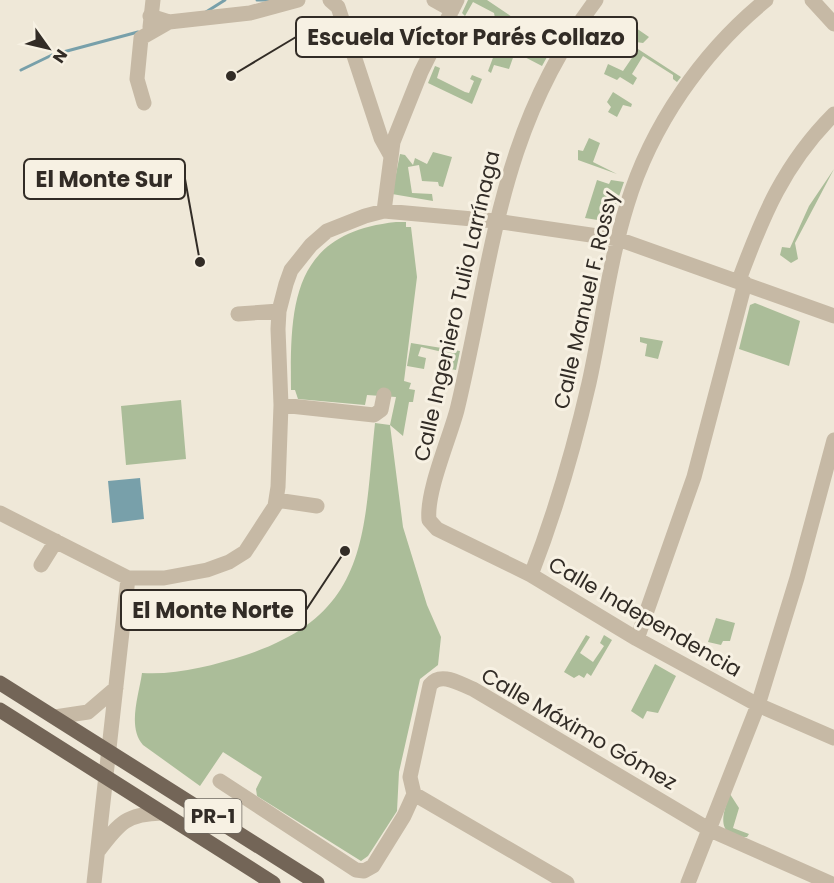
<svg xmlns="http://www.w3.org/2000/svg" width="834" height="883" font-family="Poppins,sans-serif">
<rect width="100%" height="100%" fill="#efe8d8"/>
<!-- green -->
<path fill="#abbd99" d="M468,0H487L515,19L506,32L499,29L495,36L488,33L484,38L497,45L504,34L514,36L519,30L552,48L542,66L515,52L509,69L494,65L491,73L488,71L494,55L489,53L486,57L448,39L457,23L455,36L467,44L470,37L480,43L484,37L480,35L482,30L475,26L478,20L490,27L495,18L494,13L473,2L465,16L462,13Z
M636,28L649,37L643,43L636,42L633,46L629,44L626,48L616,42L619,39L627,43Z
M638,49L681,77L677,82L673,79V75L643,56L632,74L637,78L633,85L620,77L617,80L604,74L608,64L623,71Z
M435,66L440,68L437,78L465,92L469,93L474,81L470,79L472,75L482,79L472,104L428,83Z
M613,92L632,104L631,107L623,105L617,117L608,112L611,107L607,102Z
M589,138L600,143L593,162L617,174L578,160V150L583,151Z
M433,152L452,157L443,187L439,186L438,182L422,181L419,165L408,167L412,193L432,194L433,201L392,194L400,154L405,155L413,165L415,158L427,164Z
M834,169L795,243L798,259L791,263L780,255L782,247L790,248L809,206Z
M597,180L609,184L611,180L624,182L610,222L585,218Z
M396,222H406V227H411L417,277L404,381L411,383L409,389L415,390L413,402H409L403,436L390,425L403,527L427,605L441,637L438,665L420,679L399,772L397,811L368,856L361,861L257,796L256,789L262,777L223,752L200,786L143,745C127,727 139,695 142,673C178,675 211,666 246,655C370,614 363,535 375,423L390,425L396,397L367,395L365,405L298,399L295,390H291C290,304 292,233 396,222Z
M755,303L800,321L789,366L739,349L750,305Z
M640,337L663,341L658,359L645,356L647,344L640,342Z
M411,343L460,351L456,370L450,369L451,354L421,347L418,356L426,358L424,369L407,366Z
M181,400L186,459L126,465L121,406Z
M716,618L735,623L730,641H723L721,645L708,642Z
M586,635L590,637L580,653L593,662L604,646L600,643L604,635L612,640L591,676L587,673L584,678L579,675L574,678L564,672Z
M655,664L676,676L658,713L647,711L643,719L631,711Z
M730,794L739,808L733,828L749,834L747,837C715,837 722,815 730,794Z"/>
<!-- water -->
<path fill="#78a0aa" d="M140,478L144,519L112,523L108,481Z"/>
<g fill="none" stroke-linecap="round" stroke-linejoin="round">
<!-- stream -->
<path stroke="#78a0aa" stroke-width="3" d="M257,0H269
M206,12L225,0
M21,70L52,55L138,32"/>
<!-- minor -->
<path stroke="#c6b9a5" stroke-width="15" d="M330,0L338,7L381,138L391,156
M434,0L452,10
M596,0C498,129 493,260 457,410C449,440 426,492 429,520L437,529L531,575L637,639L758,705L834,738
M812,0L834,24
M150,16L169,22L250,13L298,0
M150,27L153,0
M144,103L137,79L141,38L169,22
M384,211L393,142L421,72L457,0
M739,280C763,215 784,164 834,114
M238,314L279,311
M281,405L374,415L381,410L384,395
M276,500L317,506
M0,513L128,578H164L207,570L229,562L245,552L275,506L278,487L281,405L278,329L279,311L286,284L291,270L311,245L327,231L365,216L384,211L495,221L618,239L834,316
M41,565L56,541
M531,575C555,513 574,448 589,383C602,324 609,263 627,205C651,126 702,52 766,0
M637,639L694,477L745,283
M55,717L88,712L116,688
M220,781L356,870L364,871L373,866L404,816L414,794L410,777L430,685C441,671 460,684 473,689L710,830L830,883
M414,794L567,883
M99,850C120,822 127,814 162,813
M94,883L128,578
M688,883L758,705L797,578L834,440"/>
<!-- major -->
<path stroke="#736557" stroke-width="15" d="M0,683L317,883
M0,710L273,883"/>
</g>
<g text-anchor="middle" stroke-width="6" stroke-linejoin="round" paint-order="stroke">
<!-- shield labels -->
<rect fill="#f7f1e3" stroke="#6d675f" stroke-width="1.5" x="184.5" y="799" width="57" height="34" rx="4.5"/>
<g font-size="20" font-weight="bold" fill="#322c26">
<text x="213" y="823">PR-1</text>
</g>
<!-- street labels -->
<g font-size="21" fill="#322c26" stroke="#f7f1e3">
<text transform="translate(586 300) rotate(-77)" y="7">Calle Manuel F. Rossy</text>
<text transform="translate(457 306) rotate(-77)" y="7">Calle Ingeniero Tulio Larrínaga</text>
<text transform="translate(645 617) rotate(30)" y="7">Calle Independencia</text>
<text transform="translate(579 729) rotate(30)" y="7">Calle Máximo Gómez</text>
</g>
</g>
<!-- callouts -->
<path fill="none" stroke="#322c26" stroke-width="2" d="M231 76L296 37M200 262L185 179M345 551L306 610"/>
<g fill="#322c26" stroke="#f7f1e3" stroke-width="2">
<circle cx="231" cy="76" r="6"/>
<circle cx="200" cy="262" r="6"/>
<circle cx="345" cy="551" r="6"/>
</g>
<g fill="#f7f1e3" stroke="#322c26" stroke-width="2">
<rect x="296" y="17" width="341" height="40" rx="6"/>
<rect x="24" y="159" width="161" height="40" rx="6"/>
<rect x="121" y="590" width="185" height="40" rx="6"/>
</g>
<g font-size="22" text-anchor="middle" font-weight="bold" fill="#322c26">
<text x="466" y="45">Escuela Víctor Parés Collazo</text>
<text x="104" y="187">El Monte Sur</text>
<text x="213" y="618">El Monte Norte</text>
</g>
<!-- north arrow -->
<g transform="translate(48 48) rotate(124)" stroke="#f7f1e3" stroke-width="4.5" paint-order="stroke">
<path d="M0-4.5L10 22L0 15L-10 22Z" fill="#322c26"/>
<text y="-9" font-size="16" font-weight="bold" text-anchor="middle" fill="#322c26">N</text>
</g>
</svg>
